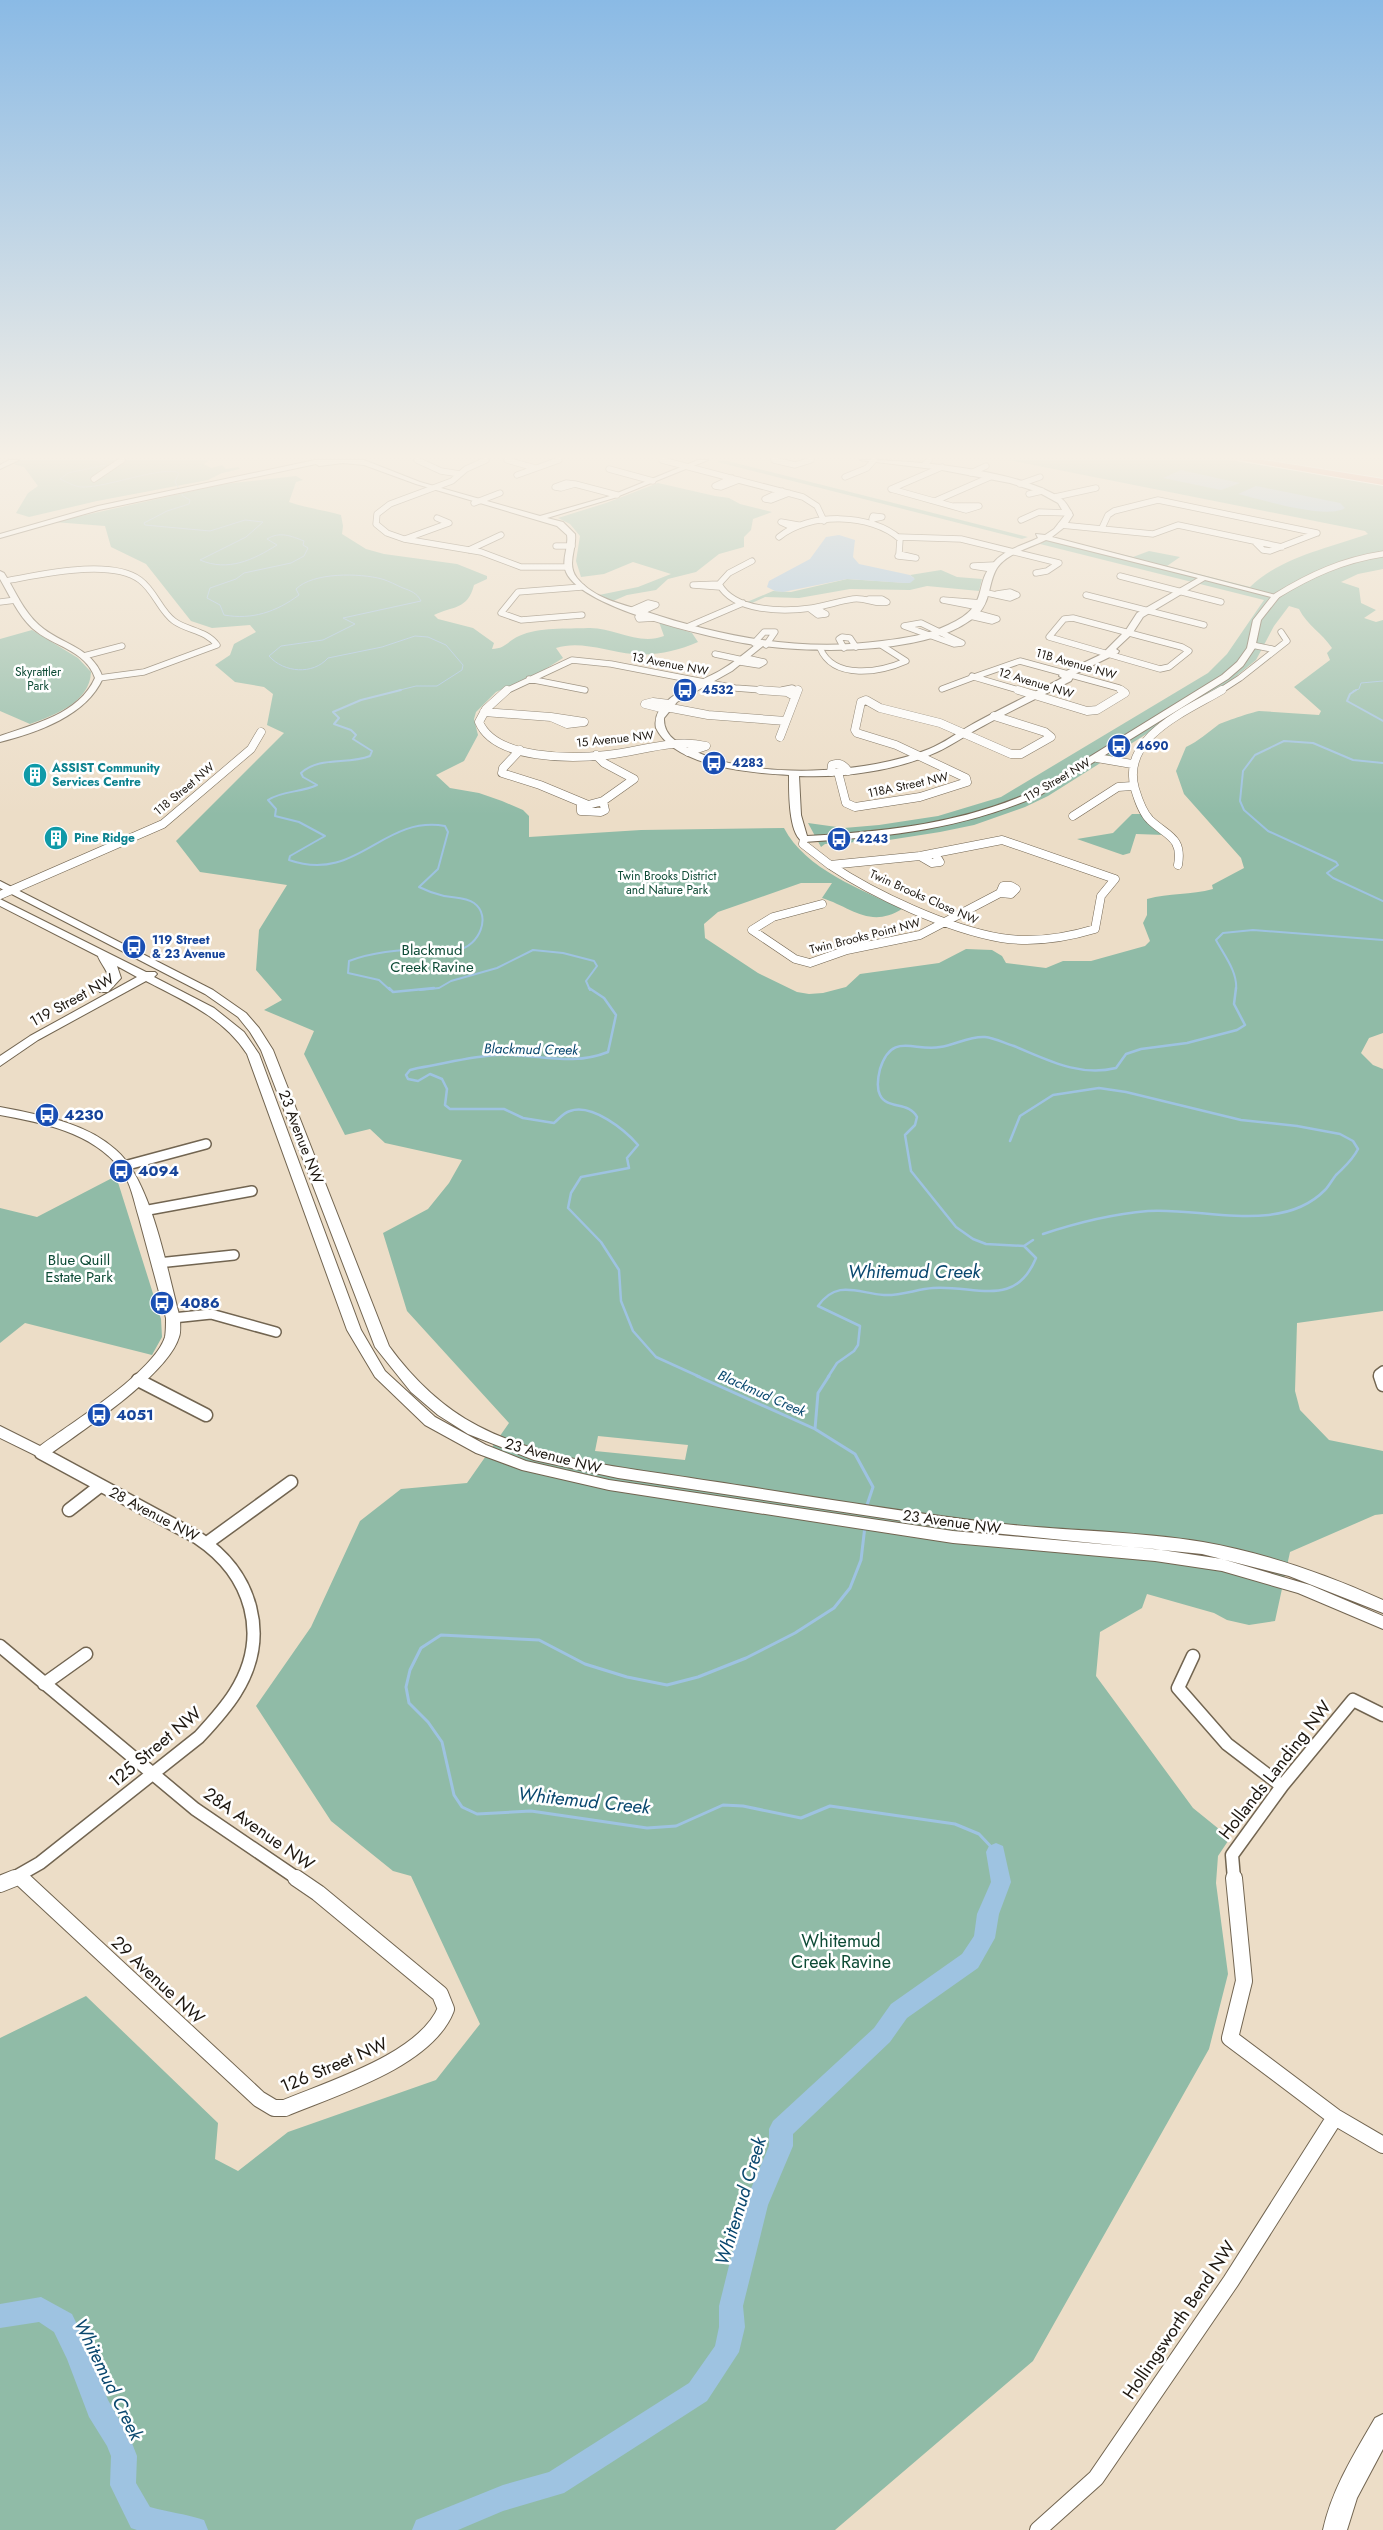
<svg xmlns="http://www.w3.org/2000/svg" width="1383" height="2530" font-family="Jost,sans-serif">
<rect width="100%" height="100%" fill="#ecddc7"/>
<!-- green -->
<path fill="#90bba7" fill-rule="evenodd" d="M20,460H209L204,464L211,468L222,465L226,469L238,467L240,469L222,473L208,480L97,501L29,517L16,513L28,493L38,486L24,467L13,464Z
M724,460L1028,537L1022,539L717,462Z
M1009,460H1229L1383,484V569L1358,574L1341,582L1359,588L1361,603L1376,610L1364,618L1376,622L1383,620V1033L1369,1038L1361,1053L1373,1065L1383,1069V1311L1297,1323L1295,1391L1300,1410L1329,1440L1383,1451V1514L1375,1515L1290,1552L1275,1621L1249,1625L1227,1620L1214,1613L1147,1594L1142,1608L1100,1632L1096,1676L1193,1808L1230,1838L1218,1856L1216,1883L1228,1974L1209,2049L1033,2361L835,2530H0V2038L86,1996L218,2123L215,2159L238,2171L288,2132L436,2080L480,2024L411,1876L393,1871L331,1821L256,1706L311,1627L360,1521L401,1489L467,1483L509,1423L407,1311L383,1233L428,1209L449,1183L462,1160L385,1143L370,1129L345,1135L304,1054L314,1031L264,1010L282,1000L256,970L259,930L287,885L200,872L176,841L284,733L267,725L273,694L264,687L235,682L215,665L230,655L234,644L256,632L250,625L212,628L191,621L146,564L111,547L105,526L54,522L224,484L296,476L303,480L296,482L289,502C306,508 324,510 341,515L343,526L342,534L366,549L384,554L457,564L487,576V579L474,585C468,610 452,606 434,615L438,619L473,628L494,643L492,649C505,649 509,640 519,636C539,627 567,629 588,628C614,627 638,646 664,636L659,622L692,633L698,642C677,651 656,656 633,654C608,652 581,640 556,648L563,658L539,673L496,692L476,712L474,719L478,735L464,761L436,775L450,788L479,793L502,801L523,810L529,816V837L641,830L784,828C805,869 862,890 902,909C870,929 851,907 822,898L832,883H801L718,912L704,924L705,938L758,973L797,992L809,994L823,993L846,987L860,974L939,963L966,949L992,950L1002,956L1006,963L1046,968L1063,961H1091L1145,946L1150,941L1143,923L1147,915V899C1169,893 1191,895 1213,889L1212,885L1244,868L1241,858L1184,794L1176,771L1186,747C1200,740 1206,734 1218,725C1222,722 1253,712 1259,711L1319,715L1321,711L1294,687L1330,660L1327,653L1332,648C1322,633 1307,625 1299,609L1289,606L1274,626L1256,660L1229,682L1048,796L1025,807L974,825L940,832L889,840L825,844L821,847L808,823L844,828L879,825L938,816L1001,797L1208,673L1227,654L1264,600L1040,544L1052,537L1133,557L1149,551L1180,557L1167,566L1250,587C1281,557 1329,548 1368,534L1365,531ZM598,1436L688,1445L685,1460L595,1451Z
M658,483L715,496L729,498L740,504L772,512L753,519L751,530L744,537V547L719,554L696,572L668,579L656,590L627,595L613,601L599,595L638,587L671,574L633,562L604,574L581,577L576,561L580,536L570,524L558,518L606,503Z
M941,570L957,577L982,579L979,591L927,586L910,590L850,589L799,598L765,597L752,603L747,602L773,591L791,592L847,579L908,583L914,578L910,575Z
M32,630L78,658L91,672C90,702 55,715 30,724L0,711V639Z
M1132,814H1141L1165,835L1136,834L1130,853L1123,855L1077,839L1113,833Z
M116,1176L161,1319L162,1337L152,1355L25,1323L0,1343V1208L37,1217Z"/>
<!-- water -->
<path fill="#9ec3e1" d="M1181,470L1240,483L1221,490L1163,478Z
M1256,486L1340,503L1345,508C1327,520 1260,499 1238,494Z
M839,535L855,540L853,557L859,564L910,575L915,579L910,583H904L847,579L783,592L775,591L767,587L769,581L810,559L826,537Z"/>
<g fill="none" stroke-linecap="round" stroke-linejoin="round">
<!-- stream-far3 -->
<path stroke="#9ec3e1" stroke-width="1" d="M94,460L104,462L106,465L68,473L60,479C67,482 75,487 82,487C106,488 164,465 179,473L175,482L183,496L190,500L189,504L167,511L144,523L145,525L210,531L245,520L263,522L246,537L200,560C228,572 253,560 277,545L267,539C280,531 291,536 304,541L303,545L308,548L304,556L291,563L244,573L236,579L210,588L207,598L220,605L224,615C252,620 276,612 299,595L296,589C313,572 360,573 382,579C389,581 396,585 403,588C411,591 417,593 421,601L343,618L355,624L323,640L281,646L269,656C284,673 313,675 328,658L382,647L415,636L428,637L446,645L463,665L462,670L437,686H416L396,691
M1353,691L1359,689L1361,683L1383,681"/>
<!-- stream-far2 -->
<path stroke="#9ec3e1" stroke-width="2" d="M1356,690L1350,694L1347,701L1383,721
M1383,763L1353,760L1313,743L1284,741L1255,755L1243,771L1240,801L1244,810L1268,831L1336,862L1338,865L1327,873L1333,878L1383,901
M390,990L379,980L348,973L349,961C375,951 404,949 432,949C440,949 451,951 458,950C479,946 492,916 474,903C466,897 454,898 444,896C435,894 427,891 419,887L438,869L448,832L445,826C382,815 357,884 289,860L290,856L325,836L299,822L275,816L276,809L268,800C283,790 301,793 317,785L303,777L301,773C320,756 347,765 370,756L372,751L353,739L356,735L351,730L334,724L339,718L333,712L361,700L401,690
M420,990L439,988L451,981L497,968L533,950L563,953L594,961L597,966L586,981L590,990
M1236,990C1238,972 1224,955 1216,940L1223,933L1253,930L1383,940"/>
<!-- stream-far1 -->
<path stroke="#9ec3e1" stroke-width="2.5" d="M389,988L393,992L434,988
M589,988L604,998L616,1015L608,1052C571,1067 536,1053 498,1055C471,1056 444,1064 418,1068L410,1070L406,1075L408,1079L418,1081L430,1074L442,1079L447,1089L445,1105L450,1109H504L523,1118L554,1123C559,1119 563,1113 570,1111C592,1103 625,1130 638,1145L627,1158L629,1168L581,1177L571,1193L568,1208L601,1242L619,1270L621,1301L633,1331L656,1357L700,1377
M1010,1141L1020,1116L1053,1095L1099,1088L1126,1092L1241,1120L1297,1126L1340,1134L1353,1141L1358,1149C1352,1161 1345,1166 1336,1175C1332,1180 1329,1186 1325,1190C1281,1235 1203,1207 1148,1211C1113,1214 1076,1223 1043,1234
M1024,1246L1033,1240
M828,1377L837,1363L854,1351L858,1345L860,1326L818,1306C837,1279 857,1293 884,1295C901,1296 917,1289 933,1288C976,1285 1015,1309 1036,1258L1024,1246L986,1244L973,1239L956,1227L911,1171L905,1135L915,1125L917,1117C909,1101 887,1110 880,1095C876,1087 878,1077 880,1069C892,1031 914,1052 940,1047C955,1045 969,1036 985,1037C995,1038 1004,1043 1014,1046C1048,1060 1079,1077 1116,1068L1126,1054L1141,1049L1187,1043L1237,1030L1245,1025L1234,1004L1236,988"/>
<!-- stream -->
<path stroke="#9ec3e1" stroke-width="3" d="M697,1376L815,1429
M829,1376L818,1393L815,1429L855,1454L873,1487L866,1508
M865,1526L861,1560L850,1588L834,1608L795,1633L746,1658L698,1677L667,1685L627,1677L585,1664L539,1640L441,1635L421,1648L410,1670L406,1687L409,1703L428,1722L442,1742L454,1795L462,1807L477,1814L531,1811L647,1828L676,1826L723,1805L743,1806L801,1818L830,1806L955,1824L979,1834L996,1852"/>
<!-- river -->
<path fill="#9ec3e1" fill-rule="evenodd" d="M996,1843L1003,1846L1011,1882L999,1914L995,1938L978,1968L907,2018L890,2042L793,2134V2146L768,2205L743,2306L745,2327L739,2352L707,2401L564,2493L503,2511L458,2530H412L416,2520L503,2485L549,2472L689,2383L715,2346L719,2327V2306L744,2205L769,2146V2129L773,2121L874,2028L891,2004L962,1954L974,1936L977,1914L991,1882L986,1852L989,1846Z
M41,2297L72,2314L87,2345L108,2400L130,2438L137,2456L136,2483L150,2507C167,2512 187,2514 204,2520L208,2530H137L131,2528L110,2485L111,2456L107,2446L89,2417L67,2359L54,2332L39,2322L0,2328V2304Z"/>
<!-- street-far4 casing -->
<g stroke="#726551" stroke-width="7">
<path id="street-far4" d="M417,460L441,471L460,474
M486,460L466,469L452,481L390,504L377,514L376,524L387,533L404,539L481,552L521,567H568
M507,460L535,468
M662,460L803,497L817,506L824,521
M774,460L795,465L811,460
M924,465L929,460
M609,469L653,481
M971,473L986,466
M517,475L559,460
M845,477L867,468L874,460
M732,478L715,486L721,487L739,480
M94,479L122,460
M566,483L575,484L561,488L555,487Z
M575,484L617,495
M1020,484L1040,477
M891,489L966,510L979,506H954
M891,489L942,467
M782,491L765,499L771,500L789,493
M1029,494L1042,491
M1055,497L1096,488
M935,501L990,477
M474,503L500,493
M873,516L882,517L872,519Z
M1021,520L1039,512L1069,513
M1061,525L1153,534L1178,525L1282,547
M792,527L781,522L798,525
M1102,528L1108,515L1114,511L1158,500L1317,533
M779,537C809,512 871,513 900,539L899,554
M899,537L961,539L1059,563L1047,571L1036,573
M405,539L449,523L437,518
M1255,542L1263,550L1270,551L1317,533
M556,546H572
M469,550L501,535
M899,554L916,558L898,556Z
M752,561L729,573L719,584C734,612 783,612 812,608C826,606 839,601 853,599C866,597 875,605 887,602L882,599H869
M992,569L973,566L994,565
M1120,576L1221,602
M5,581C40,575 110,558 140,580C155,591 160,611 174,621C188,631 206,630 217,645L144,672L99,678
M719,584L693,585L720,587
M582,587L518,592L501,613L521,620L582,615
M987,593L1010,598L1017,595L1010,592L997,594
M1086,595L1204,625
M1276,596C1310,575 1343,560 1383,554
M0,602L16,600
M979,607L943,600L982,603
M810,609L818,615L826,614L815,608
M632,610L648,603L656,605L639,613
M642,614L638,617L639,619L656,618
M970,616L992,621L997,619L975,613
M1073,618L1182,647L1189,651L1169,667L1160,669L1049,637L1064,619Z
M921,623L962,643L954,644L904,626Z
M687,627L743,603
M754,643L764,632H775L766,645
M1252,645L1272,649
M820,648C834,681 881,672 906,661L881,645
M844,648L839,639L842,637L850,638L856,647
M715,654L743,660
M84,656L122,646
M740,662L759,665L764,662L746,658
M972,676L974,677
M974,677L1022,691
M974,677L1020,661L1119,688L1123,691
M529,679L585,690
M942,689L974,677
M782,690L792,688L798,691
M506,691L572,660L611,664L735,688L776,691
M1220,691L1240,678L1287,641L1281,632"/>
</g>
<!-- street-far3 casing -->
<g stroke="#726551" stroke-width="9">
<path id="street-far3" d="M507,690L486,709L479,722C495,760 572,759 607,755C639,752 673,738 706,746L688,752
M760,690L787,692L794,696
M1018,690L1087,711L1097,710L1125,693L1121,690
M666,707L708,715L786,721
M665,709L645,704L653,702L669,704
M484,712L551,717
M551,717L584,722L567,724Z
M780,737L798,690
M520,750L503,768L502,773L540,785L588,805L603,801L634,779L604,763L596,755
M1097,758L1132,764
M831,772L832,765C839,762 844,765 848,771
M838,772L846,803L855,807L920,797L967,782L966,778L896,745L857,733L855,730L861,702L866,700L880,708L940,723L1011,754H1021L1051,737L1045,732L994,716
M581,803V811L601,812L605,810L603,801
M1073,816L1118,787L1132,786
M804,839L803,844L830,865
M1002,840L1115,879L1101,896L1095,929C1065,938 1032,943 1001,938C948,929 875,895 830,865L920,856Z
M920,856L932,863L940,862L935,854
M1178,865C1183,837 1167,836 1150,820C1142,812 1138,799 1135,789C1120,737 1187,711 1222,690
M1003,886H1011L1016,889L1011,894L1000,893Z
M0,895L163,824L251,749L261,732
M822,904L773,917L752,930L795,959L810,963L847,950L920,935L1000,893"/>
</g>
<!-- street-far2 casing -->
<g stroke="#726551" stroke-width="12">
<path id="street-far2" d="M124,1166L206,1144
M143,1211L252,1191
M158,1263L234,1255
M173,1318L211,1314L276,1332
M1380,1377L1379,1374L1383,1371"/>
</g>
<!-- street-far1 casing -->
<g stroke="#726551" stroke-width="15">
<path id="street-far1" d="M1380,1376L1383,1385
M138,1380L206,1415
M69,1510L100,1486
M207,1543L291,1482
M0,1646L195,1809L298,1879
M1193,1656L1178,1688L1227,1744L1282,1786
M44,1684L86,1654
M19,1876L22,1879
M12,1879L40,1863L199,1737C212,1723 225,1709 235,1693C271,1636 252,1574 198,1538L41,1453
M1234,1879L1232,1855L1282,1786L1353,1700L1383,1715"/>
</g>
<!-- street casing -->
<g stroke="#726551" stroke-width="18">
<path id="street" d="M21,1878L259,2099L274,2108H285C333,2088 426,2060 446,2009L440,1994L318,1893L296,1878
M1234,1878L1244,1981L1230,2038L1335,2117L1383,2145
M0,1884L15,1878
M1038,2530L1096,2478L1231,2281L1335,2117"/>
</g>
<!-- secondary casing -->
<g stroke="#726551" stroke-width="2">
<path id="secondary" d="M9,460H19L0,469V465Z
M315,460H364L420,482L540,516L610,496L698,460H708L614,498L547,518L563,522L575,534C577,549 566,564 577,578C593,598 621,604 644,611C722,637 800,652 882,641C905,638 927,635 948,625C993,605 971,585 995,561C1006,549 1024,545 1038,538L1036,534L1045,535L1054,529L1065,515L1058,503L1038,492L1010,483L942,470L860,460C912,460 1019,469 1062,499C1067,503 1070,510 1073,515L1066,526L1052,537L1280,596L1261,620L1255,648L1243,666L1228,679L1042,794C965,829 888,837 804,842C788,837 789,789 789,775C751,773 675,767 656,728C650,698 701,682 721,670C733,663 744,654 755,645C715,639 582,609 566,572C561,559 569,548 567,535L557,526L416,484L364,465L343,463L319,466L316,464L99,510L0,538V534L98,506ZM1046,540L1198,578L1137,613L1126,630L1102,654L1060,674L1059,676L1062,678C1032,694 1001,708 971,725C957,733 944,743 929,749C868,774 759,780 699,753C683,746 663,738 664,718L677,702L732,671L763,646C819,653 935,655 978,614C991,601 988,583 997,568C1007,553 1030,548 1046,540ZM1205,580L1271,597L1253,620L1247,648L1237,662L1222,675L1036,790C961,824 888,831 807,836L801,815L799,776C844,778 895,771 937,752C953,745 967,734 983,726C1012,710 1042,696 1071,681L1075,674L1118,653L1119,651L1116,649L1132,634L1143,617Z
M0,571L4,573C15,590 23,611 39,625C61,645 92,646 103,678C86,716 38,732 0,742V736C34,724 79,714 95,678C85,649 53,647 32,628C18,615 10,596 0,579Z
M0,881L213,990L246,1013L259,1028L273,1050L389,1346C413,1379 442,1407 478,1426C545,1461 623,1467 697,1479C799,1494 901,1512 1004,1524C1070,1531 1137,1531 1203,1542C1265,1553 1326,1574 1383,1600V1613L1289,1576L1202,1554L963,1530L618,1478L534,1460L468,1434L438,1415L411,1392L375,1347L261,1050L250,1032L238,1017L205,994L0,888Z
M0,899L146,972H155L157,974L154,977L214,1008L244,1032L259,1054L361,1330L385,1371L435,1417L486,1445L526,1461L609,1480L953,1531L1155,1549L1222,1559L1310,1585L1383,1616V1629L1298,1593L1222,1571L1155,1561L953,1543L609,1490L522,1470L476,1453L425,1425L375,1377L347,1330L247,1054C223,1017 184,1001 146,981L38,1040L0,1066V1056L30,1036L137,977L117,966L121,978L108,992H100L98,990L109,978C107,970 98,959 98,956L0,906Z
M0,1107C40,1115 85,1122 116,1150C152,1181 167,1271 180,1318C180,1324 181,1332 179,1337C168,1375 80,1432 46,1457L41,1458L0,1438V1426L40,1446C71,1423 154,1372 165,1337C166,1332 166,1324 166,1318C157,1285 148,1251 139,1218C134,1202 131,1182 120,1168C91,1132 43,1123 0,1115Z
M1383,2414V2449L1357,2498L1347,2530H1323C1332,2489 1354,2454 1375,2418Z"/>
</g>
<!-- highway casing -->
<g stroke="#fff" stroke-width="2">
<path id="highway" d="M1238,460H1263L1383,479V485Z"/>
</g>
<!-- street-far4 -->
<use href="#street-far4" stroke="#fff" stroke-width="5.5"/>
<!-- street-far3 -->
<use href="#street-far3" stroke="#fff" stroke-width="8"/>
<!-- street-far2 -->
<use href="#street-far2" stroke="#fff" stroke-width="9"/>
<!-- street-far1 -->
<use href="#street-far1" stroke="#fff" stroke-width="12"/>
<!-- street -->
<use href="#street" stroke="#fff" stroke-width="16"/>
<!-- secondary -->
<use href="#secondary" fill="#fff" fill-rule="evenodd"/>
<!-- highway -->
<use href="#highway" fill="#ef8a75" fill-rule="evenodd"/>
</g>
<!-- sky -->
<linearGradient id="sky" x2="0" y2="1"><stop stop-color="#8abae5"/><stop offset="0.56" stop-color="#f6f0e6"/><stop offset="1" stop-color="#f6f0e6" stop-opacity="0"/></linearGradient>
<rect width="1383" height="815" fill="url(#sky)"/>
<!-- icons -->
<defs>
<g id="bus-disc" transform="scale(1.25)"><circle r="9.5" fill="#1a4fb4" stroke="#fff"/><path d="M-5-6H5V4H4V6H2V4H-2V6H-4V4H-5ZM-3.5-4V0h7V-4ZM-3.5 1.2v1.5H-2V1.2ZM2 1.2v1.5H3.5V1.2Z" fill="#fff"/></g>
<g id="building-disc" transform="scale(1.25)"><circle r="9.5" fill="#0f9aa8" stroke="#fff"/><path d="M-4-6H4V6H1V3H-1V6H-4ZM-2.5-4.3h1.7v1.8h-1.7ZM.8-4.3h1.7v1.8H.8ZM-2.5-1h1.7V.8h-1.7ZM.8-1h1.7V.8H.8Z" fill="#fff"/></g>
</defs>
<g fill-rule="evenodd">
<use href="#bus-disc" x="685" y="690"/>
<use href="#bus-disc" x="1119" y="746"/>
<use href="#bus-disc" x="714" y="763"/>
<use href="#building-disc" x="35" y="775"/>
<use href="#building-disc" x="56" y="838"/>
<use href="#bus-disc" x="839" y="839"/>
<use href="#bus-disc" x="134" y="947"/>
<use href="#bus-disc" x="47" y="1115"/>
<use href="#bus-disc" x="121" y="1171"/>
<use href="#bus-disc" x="162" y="1303"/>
<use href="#bus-disc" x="99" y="1415"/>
</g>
<g text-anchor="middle" stroke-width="5" stroke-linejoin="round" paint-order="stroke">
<!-- far-street labels -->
<g font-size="12" fill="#1e1811" stroke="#fff">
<text transform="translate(670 664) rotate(11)" y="4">13 Avenue NW</text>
<text transform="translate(1076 664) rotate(16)" y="4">11B Avenue NW</text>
<text transform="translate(1036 683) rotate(17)" y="4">12 Avenue NW</text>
<text transform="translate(615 739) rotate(-6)" y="4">15 Avenue NW</text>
<text transform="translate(1057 780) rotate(-30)" y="4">119 Street NW</text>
<text transform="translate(908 785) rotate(-12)" y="4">118A Street NW</text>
<text transform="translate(184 789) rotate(-40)" y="4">118 Street NW</text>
<text transform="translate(924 897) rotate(24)" y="4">Twin Brooks Close NW</text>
<text transform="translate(865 936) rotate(-14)" y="4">Twin Brooks Point NW</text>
</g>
<!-- far-park labels -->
<g font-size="12" fill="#0e4b36" stroke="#fff">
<text x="38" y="676">Skyrattler<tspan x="38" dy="14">Park</tspan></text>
<text x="667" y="880">Twin Brooks District<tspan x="667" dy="14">and Nature Park</tspan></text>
</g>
<!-- far-transit labels -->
<g font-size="12" font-weight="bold" fill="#164399" stroke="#fff" text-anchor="start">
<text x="702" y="694">4532</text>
<text x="1136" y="750">4690</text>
<text x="732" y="767">4283</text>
<text x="856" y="843">4243</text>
<text x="152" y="944">119 Street<tspan x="152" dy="14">&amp; 23 Avenue</tspan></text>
</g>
<!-- far-culture labels -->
<g font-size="12" font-weight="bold" fill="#0d838f" stroke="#fff" text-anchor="start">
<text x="52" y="772">ASSIST Community<tspan x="52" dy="14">Services Centre</tspan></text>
<text x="74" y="842">Pine Ridge</text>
</g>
<!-- far-water labels -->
<g font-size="14" font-style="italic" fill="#0a486f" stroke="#fff">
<text transform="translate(531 1049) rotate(1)" y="5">Blackmud Creek</text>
<text transform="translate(762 1393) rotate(24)" y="5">Blackmud Creek</text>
</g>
<!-- park labels -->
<g font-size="15" fill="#0e4b36" stroke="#fff">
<text x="432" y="955">Blackmud<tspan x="432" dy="17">Creek Ravine</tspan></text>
<text x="79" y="1265">Blue Quill<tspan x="79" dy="17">Estate Park</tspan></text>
</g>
<!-- street labels -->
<g font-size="15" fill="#1e1811" stroke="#fff">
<text transform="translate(72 1000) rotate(-29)" y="5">119 Street NW</text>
<text transform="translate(301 1137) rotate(69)" y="5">23 Avenue NW</text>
<text transform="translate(553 1456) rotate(15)" y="5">23 Avenue NW</text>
<text transform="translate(154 1514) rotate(28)" y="5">28 Avenue NW</text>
<text transform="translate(952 1522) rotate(8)" y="5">23 Avenue NW</text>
</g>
<!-- transit labels -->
<g font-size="15" font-weight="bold" fill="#164399" stroke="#fff" text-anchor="start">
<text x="64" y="1120">4230</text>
<text x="138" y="1176">4094</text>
<text x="180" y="1308">4086</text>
<text x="116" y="1420">4051</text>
</g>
<!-- near-street labels -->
<g font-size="18" fill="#1e1811" stroke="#fff">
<text transform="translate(155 1747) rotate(-40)" y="6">125 Street NW</text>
<text transform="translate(1275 1770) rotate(-52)" y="6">Hollands Landing NW</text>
<text transform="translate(259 1829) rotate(35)" y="6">28A Avenue NW</text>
<text transform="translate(158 1980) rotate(43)" y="6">29 Avenue NW</text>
<text transform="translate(334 2065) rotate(-23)" y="6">126 Street NW</text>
<text transform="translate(1179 2320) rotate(-56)" y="6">Hollingsworth Bend NW</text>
</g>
<!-- near-park labels -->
<g font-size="18" fill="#0e4b36" stroke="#fff">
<text x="841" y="1947">Whitemud<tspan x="841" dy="21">Creek Ravine</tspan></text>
</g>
<!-- near-water labels -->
<g font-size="19" font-style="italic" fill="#0a486f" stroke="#fff">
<text x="914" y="1278">Whitemud Creek</text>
<text transform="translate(584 1800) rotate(6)" y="7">Whitemud Creek</text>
<text transform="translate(740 2201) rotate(-73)" y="7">Whitemud Creek</text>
<text transform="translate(109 2379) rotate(64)" y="7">Whitemud Creek</text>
</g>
</g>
</svg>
